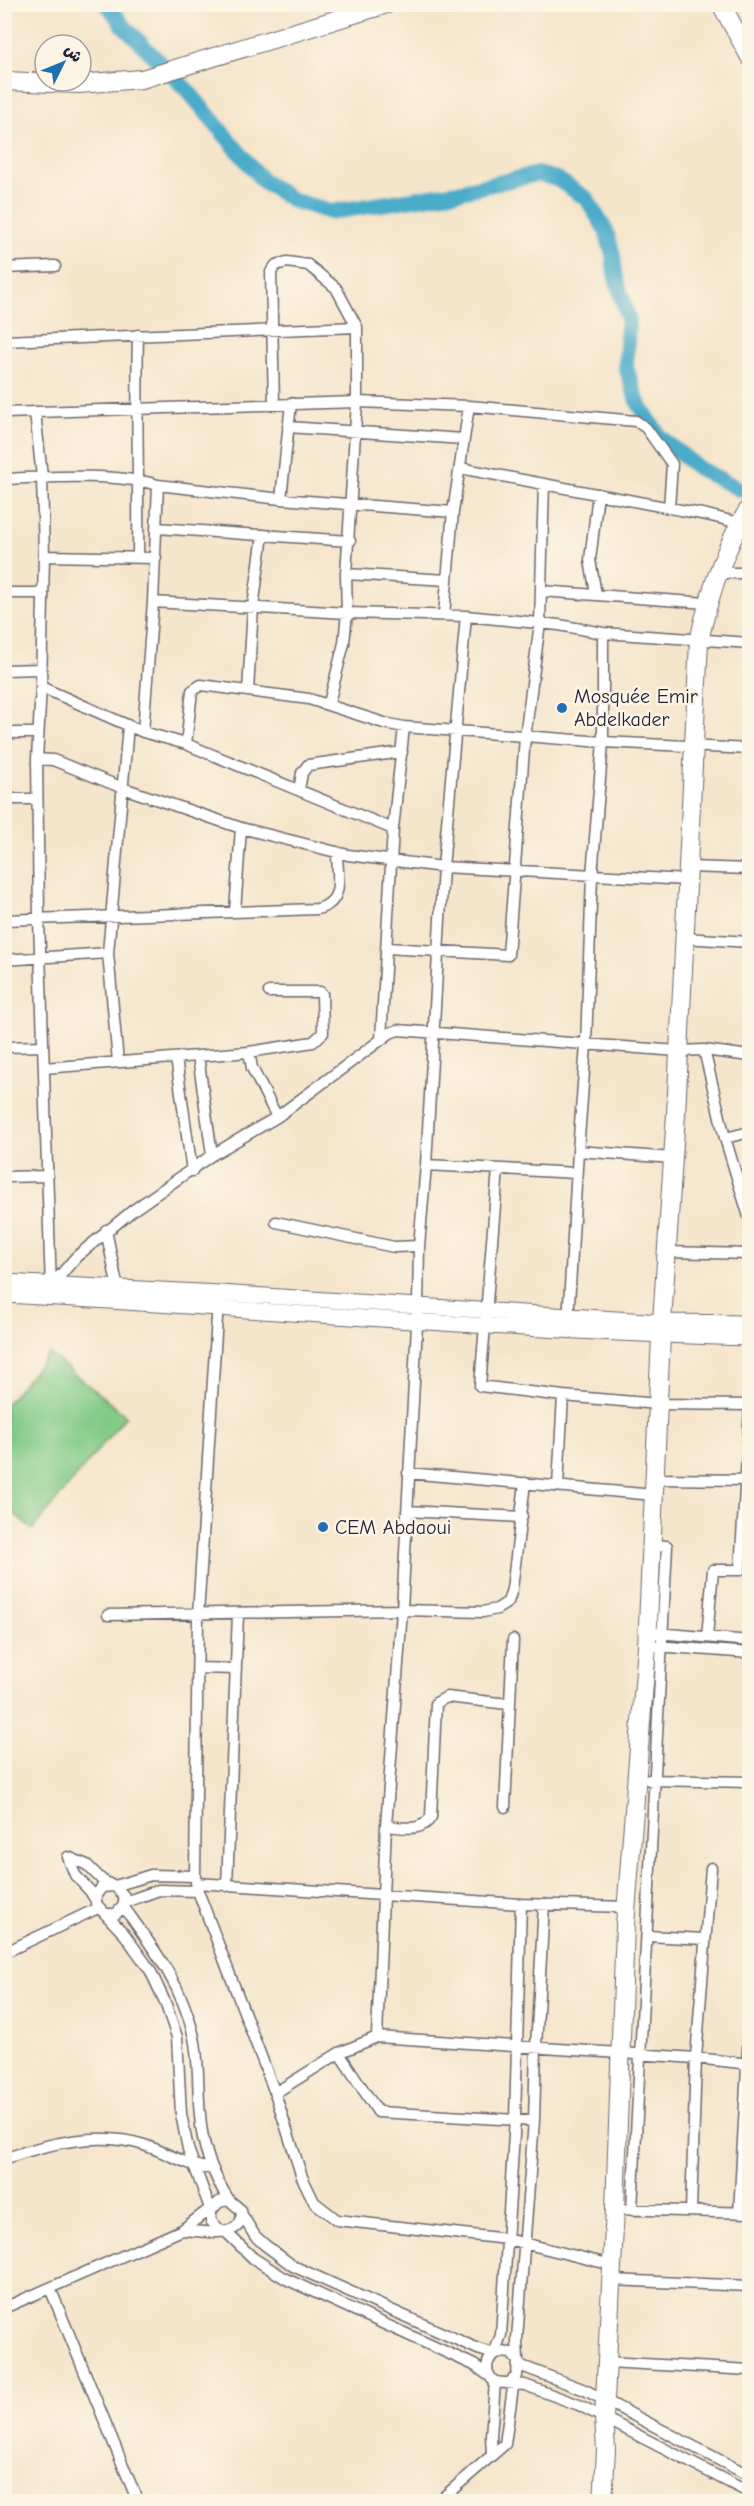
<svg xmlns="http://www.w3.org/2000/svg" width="754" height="2506" font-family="'Comic Neue','Playpen Sans Arabic',sans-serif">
<rect width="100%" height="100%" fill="#fcf5e5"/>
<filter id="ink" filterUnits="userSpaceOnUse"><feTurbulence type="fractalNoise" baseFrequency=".0167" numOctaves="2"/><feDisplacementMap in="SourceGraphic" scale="12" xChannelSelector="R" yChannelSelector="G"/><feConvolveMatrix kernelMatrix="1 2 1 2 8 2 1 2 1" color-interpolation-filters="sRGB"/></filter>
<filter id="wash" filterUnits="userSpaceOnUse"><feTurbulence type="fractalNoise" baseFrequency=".008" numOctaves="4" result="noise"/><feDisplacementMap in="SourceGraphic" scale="24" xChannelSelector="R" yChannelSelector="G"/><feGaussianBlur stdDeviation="1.35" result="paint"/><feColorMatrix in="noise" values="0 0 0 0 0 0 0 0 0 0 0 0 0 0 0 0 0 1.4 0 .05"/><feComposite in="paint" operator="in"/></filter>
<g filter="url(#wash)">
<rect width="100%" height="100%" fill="#f5e5ca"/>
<!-- green -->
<path fill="#7fc986" stroke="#507660" stroke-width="1.5" d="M49,1353L126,1416L32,1530L5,1506V1405Z"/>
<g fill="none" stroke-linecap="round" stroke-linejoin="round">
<!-- river -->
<path stroke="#4bacca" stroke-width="16" d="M107,4L123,25L189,92L263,181L292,200L331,212L457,192L537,174L557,179L587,199L606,231L613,255L615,274L628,318L626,367L637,401L660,437L698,468L739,489L750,491"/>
</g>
</g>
<g filter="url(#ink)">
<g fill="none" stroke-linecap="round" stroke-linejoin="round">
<!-- minor casing -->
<g stroke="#6c666d" stroke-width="13">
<path id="minor" d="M4,268L55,266
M4,341L357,327
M274,404L271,272L276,265L287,262L308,265L336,288L357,327V402L346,574L347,613L344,643L329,703
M35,412L42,477L44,556L41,687L37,759L39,919L51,1289
M4,413L357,402L469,406L636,421L646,428L672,464L669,508
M288,427L463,439
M460,468L707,515L739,523
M4,479C51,477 114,473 158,485L281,499L453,512
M281,499L291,403
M157,528L350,541
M44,556L156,558
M138,557C139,483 136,409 138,335
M718,573H750
M346,574L447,580
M541,591L707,603
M4,593H41
M596,594L590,560L598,494
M153,602L347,613L466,616L559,625L603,633L750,643
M444,615L453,512L469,406
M4,670L40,669
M41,687L143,732L186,744L393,829
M248,691L253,607L263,535
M143,732L153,602L158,485
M4,733H37
M186,744L192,691L201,685L309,699L384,723L404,727L603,742L750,749
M37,759L53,760L123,788L241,828L348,855L443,867L687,880
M299,790L302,773L308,765L402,752
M4,799H37
M687,867L750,869
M235,911L241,828
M4,920L317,909C346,902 337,876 337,852
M683,938L750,942
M387,948L508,955L525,737L540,623L544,484
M4,960L108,953
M381,1039L393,829L404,727
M4,1047L43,1046
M704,1050L725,1138L750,1220
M249,1052L313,1042L323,1033L322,994L320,992H269
M198,1056L212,1155
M176,1058L192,1171
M118,1062L108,953L128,726
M44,1068L249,1052L252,1068L277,1117
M725,1138L750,1132
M578,1151L673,1158
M426,1165L576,1173
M498,1169L480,1386L563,1396
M4,1177L48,1176
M276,1222L394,1247L419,1246
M106,1230L119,1294
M667,1252L750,1254
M52,1285L76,1257L132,1211L212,1155L277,1117L390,1033L398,1030L678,1051L704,1050L750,1056
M218,1302L198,1615L195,1876L198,1891L275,2093L302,2177L314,2202L337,2220L507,2239L612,2265
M568,1321L578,1151L586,1045L592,875L603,742V633
M408,1473L654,1495
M654,1479L750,1480
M558,1486L563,1396L658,1404L750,1405
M407,1511L522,1517
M108,1615L402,1610L483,1612L497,1609L508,1602L512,1589L525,1483
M657,1633L750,1641
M707,1637L713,1570H740L750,1408
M656,1646L750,1653
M198,1668L236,1669
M649,1780L750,1782
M505,1807L513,1640
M386,1826C403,1827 421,1833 431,1817L436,1703L447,1697L508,1704
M196,1883L521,1904L627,1907
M115,1886L151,1875L195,1876
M227,1886L238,1614
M95,1899L90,1891L75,1875L68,1857L87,1865L102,1880L111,1885
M125,1902L159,1890L198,1891
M123,1906C153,1948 181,1983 193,2033C200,2060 197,2088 200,2115C202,2146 212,2174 229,2200
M106,1914H116L123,1906L125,1897L115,1886L102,1887L96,1895V1904L125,1935L150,1970L165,2002L177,2037L181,2114L188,2149L211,2211
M647,1936L705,1939
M4,1953L98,1908
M377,2037L386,1826L402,1610L418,1306L419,1246L426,1165L443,867L466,616
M339,2053L378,2112L534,2121
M275,2093L339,2053L377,2037L696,2058L750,2064
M4,2159C48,2143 98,2131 144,2145C168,2153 187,2166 213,2169
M215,2205L182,2230C201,2231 247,2241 241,2210L229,2200L219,2202L211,2211V2221L221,2231
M615,2209L750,2213
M632,2210L667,1546L652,1545
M691,2211L696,2058L711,1868
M739,2213L750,2013
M242,2215L255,2236L265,2245L293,2266L478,2349L494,2354L501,2335L515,2119L521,1904
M226,2232L253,2258L286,2279L474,2365L488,2375
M611,2280L750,2286
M50,2288L138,2502
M4,2308L182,2230
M518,2361L517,2339L534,2121L536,2047L544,1904
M607,2362L750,2370
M519,2365L585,2390L750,2476
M509,2383L517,2376L518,2361L511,2353L499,2352C485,2358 483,2372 495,2382L525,2385L579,2405L750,2493
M492,2455L491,2436L495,2382
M438,2502L505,2444L514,2380"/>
</g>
<!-- secondary casing -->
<g stroke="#6c666d" stroke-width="17">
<path id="secondary" d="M4,1282L219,1293L662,1322L750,1323
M4,1295C253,1308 501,1331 750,1338"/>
</g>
<!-- primary casing -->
<g stroke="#6c666d" stroke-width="20">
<path id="primary" d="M721,4L750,57
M4,81L78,84L142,79L387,4
M603,2502L606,2450L604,2418L615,2209L625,1925L647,1646L661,1336L676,1114L699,641C709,595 724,547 750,507"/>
</g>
<!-- minor -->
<use href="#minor" stroke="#fff" stroke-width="10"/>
<!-- secondary -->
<use href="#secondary" stroke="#fff" stroke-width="15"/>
<!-- primary -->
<use href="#primary" stroke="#fff" stroke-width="18"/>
</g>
</g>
<!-- markers -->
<g fill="#1f6fb2" stroke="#fcf5e5" stroke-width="2">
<circle cx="562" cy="708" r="6"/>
<circle cx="323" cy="1527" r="6"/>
</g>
<g text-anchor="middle" stroke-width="5" stroke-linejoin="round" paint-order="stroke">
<!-- poi labels -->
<g font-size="20" fill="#22223b" stroke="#fcf5e5" text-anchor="start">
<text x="574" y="703">Mosquée Emir<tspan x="574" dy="23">Abdelkader</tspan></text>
<text x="335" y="1534">CEM Abdaoui</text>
</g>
</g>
<!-- margin -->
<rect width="754" height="2506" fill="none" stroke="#fcf5e5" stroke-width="24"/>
<!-- north arrow -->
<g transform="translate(63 63) rotate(47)"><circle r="28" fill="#fcf5e5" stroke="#a5a1a1" stroke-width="1.5"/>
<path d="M0-4.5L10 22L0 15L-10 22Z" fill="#1f6fb2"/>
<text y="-9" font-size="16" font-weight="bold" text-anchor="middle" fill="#22223b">ش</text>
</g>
</svg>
